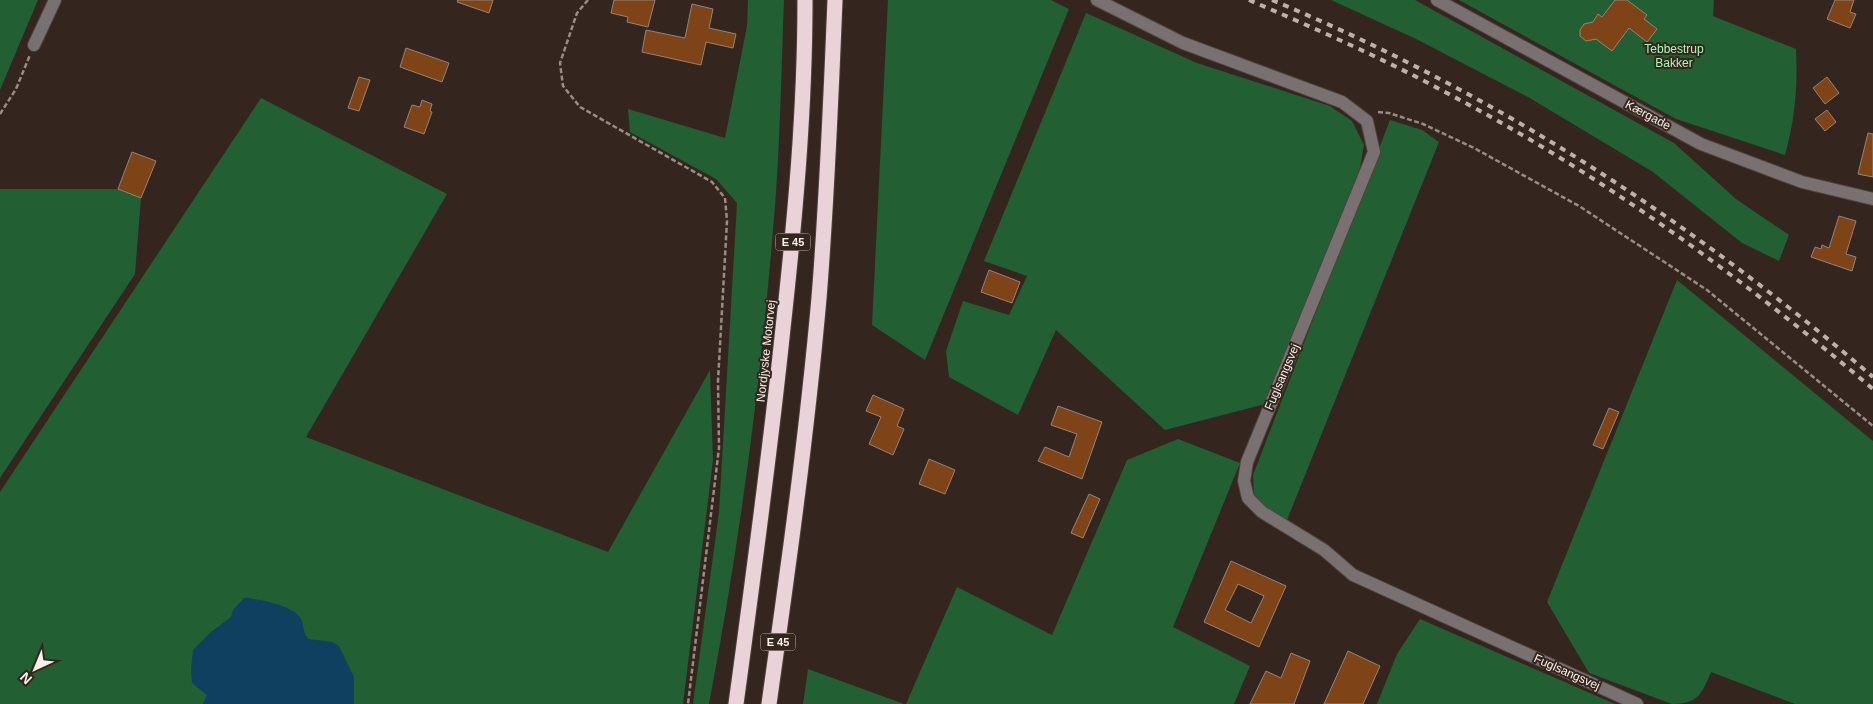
<svg xmlns="http://www.w3.org/2000/svg" width="1873" height="704" font-family="Arial,sans-serif">
<rect width="100%" height="100%" fill="#34261e"/>
<!-- green -->
<path fill="#225f33" d="M0,0H38L0,90Z
M748,0H784C781,76 780,154 773,230C760,389 739,547 709,704H693L719,512L737,203L716,179L630,132L628,109L725,138L747,26Z
M888,0H1051L1069,9L925,360L872,325Z
M1331,0H1415L1674,143L1736,199L1789,235L1779,261L1742,243L1653,172L1528,97L1416,39Z
M1459,0H1714L1713,16L1796,49C1798,86 1795,119 1785,155L1676,119Z
M1086,13L1197,63L1330,106L1352,121L1364,145L1358,179L1269,403L1165,430L1056,330L1018,415L949,377L946,351L963,301L1009,315L1027,276L984,261Z
M261,98L447,194L306,437L608,552L710,370L713,460L683,704H0V492Z
M1390,120L1422,130L1439,142L1287,520L1268,511L1254,496L1253,475Z
M0,189H118L141,198L135,274L0,478Z
M1677,280L1873,441V704H1795L1711,672C1702,693 1699,704 1672,704L1589,673L1547,602Z
M1178,439L1240,463L1173,627L1250,666L1234,704H906L957,587L1052,635L1127,460Z
M1420,619L1615,704H1377L1397,654Z
M808,669L904,704H803Z"/>
<!-- water -->
<path fill="#0f4060" d="M244,598C257,598 293,606 300,617C305,625 302,633 309,639L332,642L339,646L354,677V704H203L207,695L192,683L191,669L193,650L211,632L231,617L233,610Z"/>
<!-- building -->
<path fill="#7e4316" stroke="#95847a" fill-rule="evenodd" d="M458,0H493L489,13L457,2Z
M614,0H655L648,27L627,22L628,17L611,13Z
M1615,0H1627L1647,15L1644,19L1657,29L1647,42L1629,28L1612,51L1596,39L1586,41L1580,36V30L1584,24L1593,22L1598,14L1602,17Z
M1835,0H1854L1850,12L1856,14L1850,28L1827,19Z
M692,4L713,9L709,28L736,34L733,48L706,42L701,65L642,52L646,30L685,38Z
M406,48L449,63L442,82L400,67Z
M359,77L370,80L359,111L348,108Z
M1827,77L1839,93L1825,104L1813,88Z
M422,100L432,104L430,111L432,112L424,134L404,127L412,105L420,107Z
M1827,110L1836,122L1825,131L1815,119Z
M1868,133L1873,134V177L1858,174Z
M132,152L156,161L141,198L118,189Z
M1839,216L1856,221L1846,254L1856,257L1852,271L1811,257L1815,247L1821,249L1822,245L1829,248Z
M989,270L1020,282L1012,303L981,292Z
M873,395L904,409L897,426L904,429L893,455L869,444L881,417L866,411Z
M1058,406L1102,422L1082,479L1038,461L1045,447L1069,457L1077,434L1051,425Z
M1609,408L1619,412L1603,449L1593,445Z
M929,459L955,470L945,494L919,484Z
M1089,494L1100,499L1083,538L1071,533Z
M1231,561L1286,586L1259,647L1204,622ZM1238,584L1264,596L1251,623L1225,610Z
M1348,651L1380,666L1363,704H1324Z
M1291,653L1310,661L1294,704H1250L1266,671L1281,678Z"/>
<g fill="none" stroke-linecap="round" stroke-linejoin="round">
<!-- minor casing -->
<g stroke="#50423b" stroke-width="14">
<path id="minor" d="M1097,0L1183,43L1342,102L1367,121L1374,152L1247,462L1244,481L1248,498L1262,512L1324,550L1353,575L1637,704
M1437,0L1701,144L1802,182L1873,199
M34,45L55,0"/>
</g>
<!-- highway casing -->
<g stroke="#50423b" stroke-width="17">
<path id="highway" d="M736,704C753,579 770,454 783,328C795,219 805,110 805,0
M769,704C788,569 807,434 819,298C827,199 831,100 835,0"/>
</g>
<!-- path -->
<path stroke="#988c85" stroke-width="2.5" stroke-dasharray="5 2.5" stroke-linecap="butt" d="M588,0L577,13L560,63L563,86L580,107L712,182L725,198L727,221L718,381L719,448L688,704
M1378,112L1389,113L1423,124L1474,148L1579,206L1707,290L1873,426
M0,114L16,89L30,55"/>
<!-- minor -->
<use href="#minor" stroke="#797072" stroke-width="12"/>
<!-- highway -->
<use href="#highway" stroke="#e9d3d8" stroke-width="15"/>
<!-- rail -->
<path stroke="#bcb1ab" stroke-width="4" stroke-dasharray="6 6" stroke-linecap="butt" d="M1249,0C1314,28 1380,57 1443,91C1598,172 1740,276 1873,389
M1272,0C1495,93 1690,220 1873,377"/>
</g>
<g text-anchor="middle" stroke-width="4" stroke-linejoin="round" paint-order="stroke">
<!-- shield labels -->
<g fill="#34261e" stroke="#beb3ad" stroke-width="1">
<rect x="775.5" y="233.5" width="35" height="17" rx="4"/>
<rect x="760.5" y="633.5" width="35" height="17" rx="4"/>
</g>
<g font-size="11" font-weight="bold" fill="#f9efea">
<text x="793" y="246">E 45</text>
<text x="778" y="646">E 45</text>
</g>
<!-- park labels -->
<g font-size="12" fill="#a5fab7" stroke="#34261e">
<text x="1674" y="53">Tebbestrup<tspan x="1674" dy="14">Bakker</tspan></text>
</g>
<!-- street labels -->
<g font-size="12" fill="#f9efea" stroke="#34261e">
<text transform="translate(1648 115) rotate(28)" y="4">Kærgade</text>
<text transform="translate(766 351) rotate(-84)" y="4">Nordjyske Motorvej</text>
<text transform="translate(1282 377) rotate(-67)" y="4">Fuglsangsvej</text>
<text transform="translate(1567 672) rotate(24)" y="4">Fuglsangsvej</text>
</g>
</g>
<!-- north arrow -->
<g transform="translate(35 669) rotate(224)" stroke="#34261e" stroke-width="4" paint-order="stroke">
<path d="M0-4L9 19L0 12L-9 19Z" fill="#f9efea"/>
<text y="-8" font-size="14" font-weight="bold" text-anchor="middle" fill="#f9efea">N</text>
</g>
</svg>
